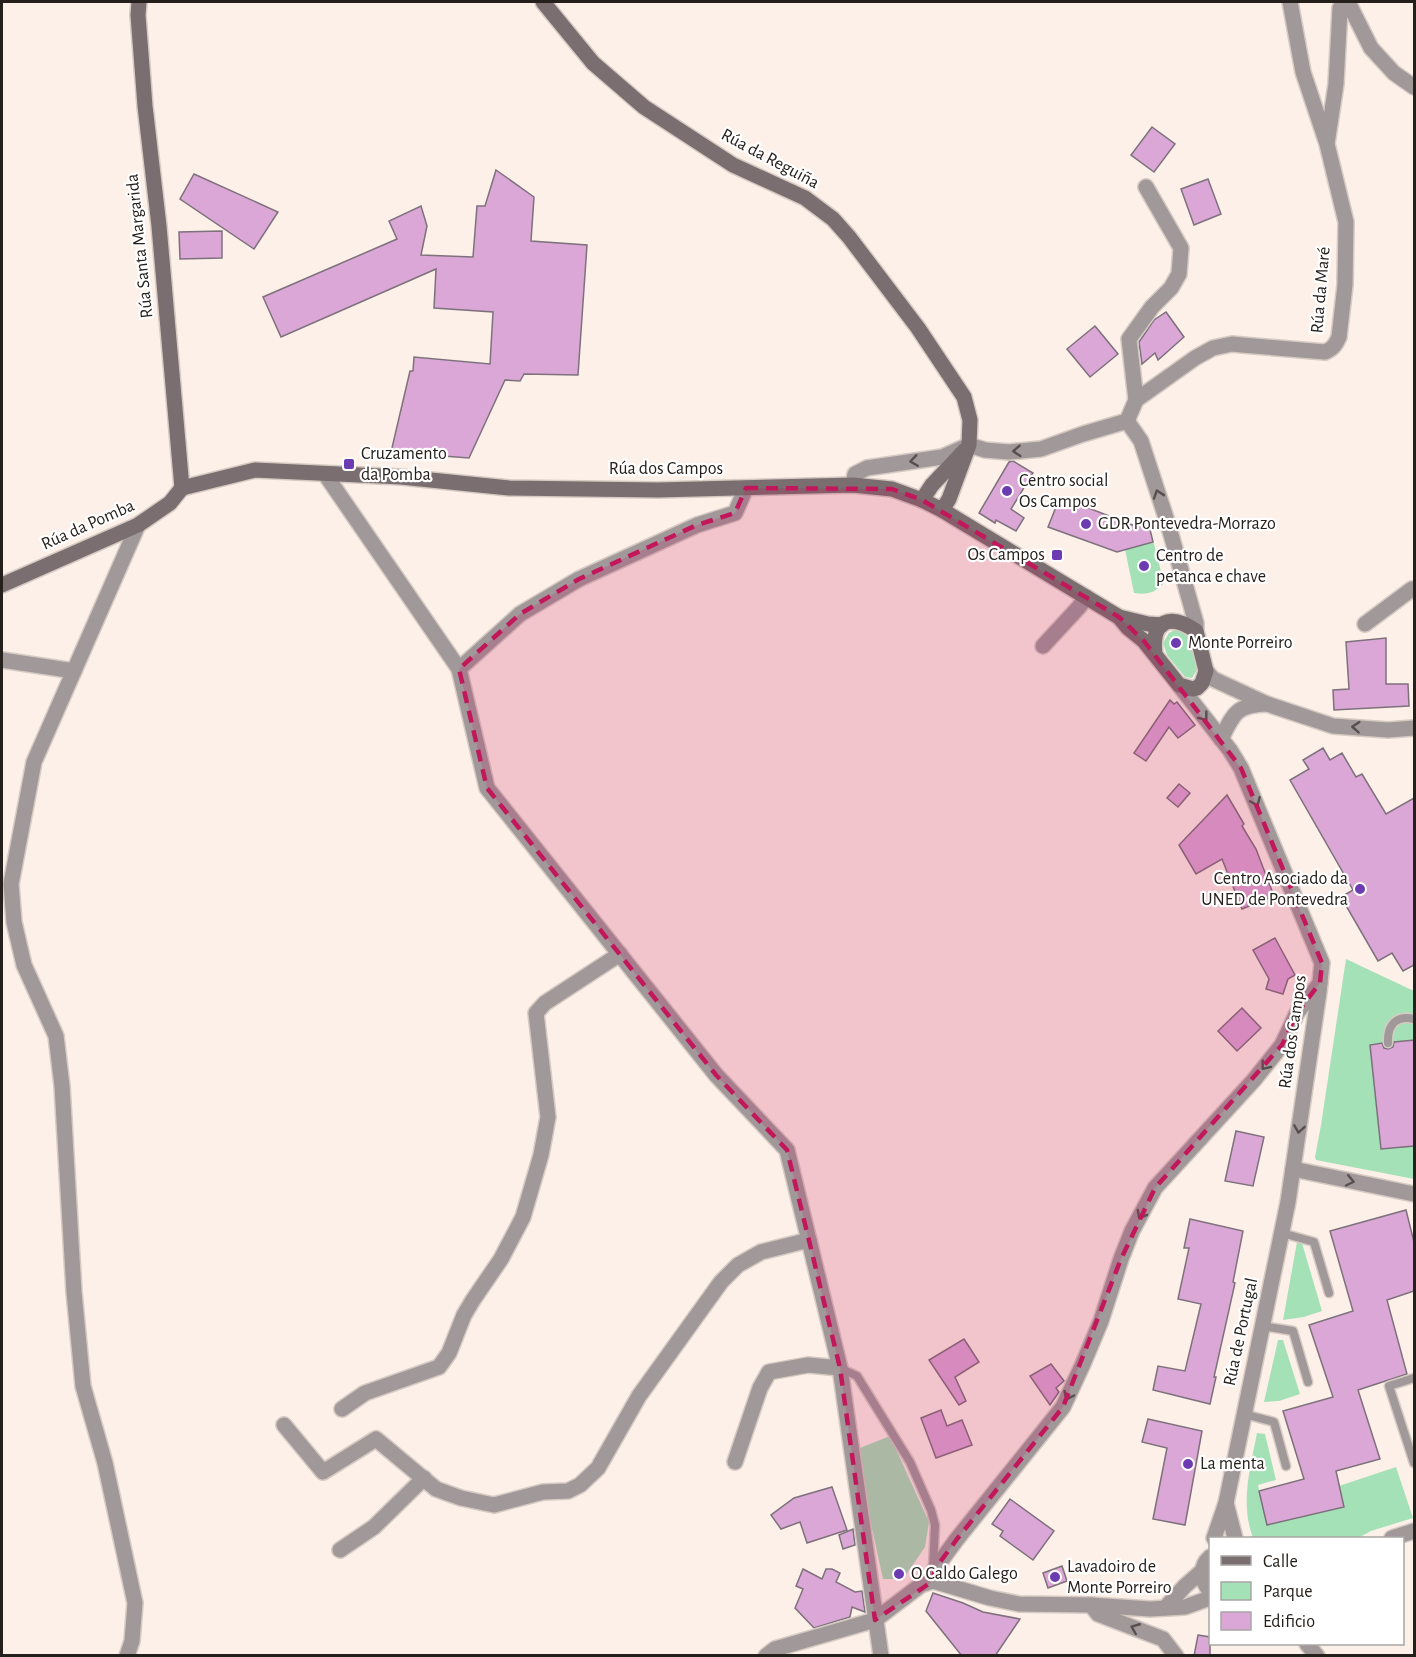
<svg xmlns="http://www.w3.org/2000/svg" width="1416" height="1657" font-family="'Alegreya Sans',sans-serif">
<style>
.green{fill:#a5e1b7}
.building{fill:#dba7d6;stroke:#7d717c;stroke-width:1.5}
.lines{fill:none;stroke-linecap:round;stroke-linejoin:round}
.lane-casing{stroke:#d6cbc3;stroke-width:11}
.street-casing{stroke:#d6cbc3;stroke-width:18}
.secondary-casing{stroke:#d6cbc3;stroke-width:18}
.lane{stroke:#a1989a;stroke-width:8}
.street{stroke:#a1989a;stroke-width:15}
.secondary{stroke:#7a6e70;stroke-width:15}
.oneway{stroke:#57504e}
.marked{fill:#c2185b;fill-opacity:0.2;stroke:#c2185b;stroke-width:4.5;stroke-dasharray:12 8;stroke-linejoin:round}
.poi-dot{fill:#6c3ab1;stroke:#fff;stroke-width:2}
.labels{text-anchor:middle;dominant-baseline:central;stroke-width:4.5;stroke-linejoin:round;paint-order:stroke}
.street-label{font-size:18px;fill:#26201c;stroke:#fff}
.poi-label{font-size:18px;fill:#26201c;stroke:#fff;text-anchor:start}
</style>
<rect width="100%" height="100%" fill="#fdf0e8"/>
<!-- green -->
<g class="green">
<path d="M1148 521 1164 583C1155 593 1147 595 1134 593L1121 530Z"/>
<path d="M1176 629 1187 635 1198 668 1192 678 1185 677 1167 655 1163 643 1169 633Z"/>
<path d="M1346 959 1414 991V1179L1316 1160 1315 1157 1321 1125Z"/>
<path d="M1297 1242 1302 1243 1322 1311 1304 1317 1283 1320Z"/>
<path d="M1278 1340H1283L1300 1394 1279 1401 1264 1402Z"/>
<path d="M1257 1433 1265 1434 1276 1480 1258 1485 1267 1525 1344 1507 1339 1486 1396 1467 1413 1518 1371 1531 1358 1538H1253C1240 1503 1250 1469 1257 1433Z"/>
<path d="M890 1436 929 1522 925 1547 903 1579H883L855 1450Z"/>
</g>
<!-- building -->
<g class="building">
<path d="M1152 127 1175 144 1154 172 1131 155Z"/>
<path d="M496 170 534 197 531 241 587 245 578 375 524 374 520 381 505 380 469 458 391 452 410 371H413L414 357 490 364 493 312 434 308 436 269 281 337 263 297 397 239 389 221 421 206 427 226 421 255 473 257 477 206H485Z"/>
<path d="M194 174 278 212 254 249 180 199Z"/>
<path d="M1208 179 1221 214 1194 225 1181 189Z"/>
<path d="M222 231V258L180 259 179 232Z"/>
<path d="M1166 312 1184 337 1158 360 1155 353 1142 364 1139 342 1154 320Z"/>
<path d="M1095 326 1118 354 1090 377 1067 349Z"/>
<path d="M1013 461 1033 473 1011 509 1024 518 1016 531 996 520 995 523 979 513 1009 462Z"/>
<path d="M1060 497 1135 526 1148 521 1153 542 1117 552 1048 527Z"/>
<path d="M1386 638V684H1408L1409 706 1334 710 1333 690 1349 689 1346 642Z"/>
<path d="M1170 700 1174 704 1177 702 1195 725 1178 738 1169 727 1146 761 1134 753Z"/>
<path d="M1323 748 1330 760 1342 753 1356 777 1362 774 1386 814 1414 798V965L1403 971 1392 953 1378 961 1341 897 1353 890 1290 780 1309 769 1303 760Z"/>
<path d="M1179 784 1190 793 1178 807 1167 798Z"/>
<path d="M1227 795 1244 824 1242 826 1256 849 1274 896 1242 909 1222 859 1196 874 1179 845Z"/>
<path d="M1275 938 1295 975 1288 979 1283 994 1266 989 1269 979 1253 950Z"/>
<path d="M1242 1008 1261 1028 1237 1051 1218 1031Z"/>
<path d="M1414 1040V1146L1381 1149 1370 1045 1382 1043 1384 1048 1388 1049 1393 1047 1394 1042Z"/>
<path d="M1236 1131 1264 1137 1253 1186 1225 1181Z"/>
<path d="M1406 1210 1414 1242V1291L1387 1300 1407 1374 1358 1390 1380 1459 1336 1471 1344 1507 1267 1525 1259 1491 1304 1479 1283 1411 1333 1397 1309 1325 1353 1311 1330 1231Z"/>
<path d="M1190 1219 1243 1231 1233 1282 1235 1283 1214 1377H1216L1210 1404 1153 1390 1158 1366 1185 1371 1196 1325 1201 1304 1178 1299 1189 1248H1184Z"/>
<path d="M964 1339 979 1362 955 1377 966 1401 959 1405 929 1360Z"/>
<path d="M1051 1364 1064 1381 1056 1388 1059 1392 1050 1405 1030 1376Z"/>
<path d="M941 1410 947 1426 962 1420 972 1445 936 1458 921 1418Z"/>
<path d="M1148 1419 1202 1431 1185 1525 1153 1519 1167 1448 1142 1442Z"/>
<path d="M832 1487 847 1530 807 1543 800 1522 781 1529 771 1515 794 1498Z"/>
<path d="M1010 1499 1054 1531 1033 1560 1000 1536 1003 1531 992 1524Z"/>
<path d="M853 1529 855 1545 843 1549 839 1535Z"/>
<path d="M1062 1566 1067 1581 1048 1588 1043 1573Z"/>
<path d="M803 1569 822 1579 826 1569H832L840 1573 836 1582 855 1592 862 1591 865 1612 852 1607 850 1617 814 1628 795 1608 803 1589 796 1586Z"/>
<path d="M933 1593 963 1603 983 1612 1020 1619 995 1656H962L926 1611Z"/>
<path d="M1198 1635 1210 1637V1656H1194Z"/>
</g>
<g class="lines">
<defs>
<g id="lane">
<path d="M1388 1043C1387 1025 1396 1015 1414 1019"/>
<path d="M1282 1233 1314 1242 1329 1293"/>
<path d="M1262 1326 1293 1331 1308 1382"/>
<path d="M840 1368 857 1376 910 1462 931 1510 935 1525 933 1568"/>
<path d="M1414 1378 1389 1386 1414 1463"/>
<path d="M1244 1414 1274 1422 1286 1466"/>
</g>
<g id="street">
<path d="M1290 2 1303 72 1326 141"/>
<path d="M1348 2 1371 48 1394 73 1414 87"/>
<path d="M1136 400 1129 339 1152 307 1171 288 1179 274 1181 248 1146 187"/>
<path d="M1127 421 1136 400 1195 358 1213 348 1232 344 1242 345 1325 352C1333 349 1336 344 1339 337L1345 285 1346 222 1327 144 1336 84 1340 8 1345 2"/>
<path d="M325 474 459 669 487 788 716 1075 787 1150 840 1368 881 1656"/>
<path d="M853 485 855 474 867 468 942 457 969 445 985 450 1009 452 1041 449 1083 434 1127 421 1141 441 1168 524 1196 623V631"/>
<path d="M1365 624 1412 589H1414"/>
<path d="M1043 646 1079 607 1086 597"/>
<path d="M2 660 74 671"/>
<path d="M459 669 520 614 579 579 697 525 735 513 746 488"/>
<path d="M1206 671 1213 679 1267 704 1333 726 1388 730 1414 728"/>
<path d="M1179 685 1230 750 1241 768 1322 963 1319 992 1288 1202 1226 1503 1214 1538"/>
<path d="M1221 739C1234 713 1236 705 1267 704"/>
<path d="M1293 1169 1414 1194"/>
<path d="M342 1409 365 1393 439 1367 449 1353 464 1315 473 1300 501 1259 523 1217 541 1155 548 1117 536 1013 545 1003 620 954"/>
<path d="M284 1425 323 1472 376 1439 436 1489 461 1498 494 1505 543 1492 568 1491 580 1485 598 1468 639 1396 721 1282 738 1265 761 1252 809 1240"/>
<path d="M735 1462 760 1388 769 1372 808 1365 840 1368"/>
<path d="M1226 1503 1235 1538"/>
<path d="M1392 1538 1414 1531"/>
<path d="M340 1550 374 1527 424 1478"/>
<path d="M1210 1557C1199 1567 1201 1581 1210 1591"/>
<path d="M933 1581 935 1569 957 1539 1063 1407 1083 1364 1101 1321 1121 1259 1132 1231 1155 1188 1254 1080 1282 1045 1297 1013 1320 983"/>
<path d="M1091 1605 1098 1614 1163 1639 1176 1656"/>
<path d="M1165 1608 1185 1586 1202 1571"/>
<path d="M1307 1644 1317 1656"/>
<path d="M127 1656 132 1641 135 1603 105 1463 83 1386 74 1292 62 1086 56 1036 24 965 14 922 11 884 34 762 138 525"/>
<path d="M766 1656 775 1649 875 1620 921 1585 933 1581 990 1598 1019 1604 1091 1605 1150 1609 1185 1607 1210 1598"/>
</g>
<g id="secondary">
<path d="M139 2 138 15 145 106 159 226 182 488"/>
<path d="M543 2 593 63 644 107 733 165 805 198 833 219 849 237 918 328 964 397 970 420 969 445 949 499 942 510"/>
<path d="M182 488 255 470 401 477 509 488 658 490 853 485 892 489 922 500 942 510 1119 617 1148 624 1162 625"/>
<path d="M922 500 932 485 965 450"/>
<path d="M2 585 138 525 170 503 182 488"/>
<path d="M1119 617 1128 628 1144 641 1179 685 1193 689 1197 688 1202 683 1206 671 1196 631C1170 613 1151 620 1155 654"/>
</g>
</defs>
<!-- lane casing -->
<use href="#lane" class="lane-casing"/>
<!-- street casing -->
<use href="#street" class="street-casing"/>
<!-- secondary casing -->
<use href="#secondary" class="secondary-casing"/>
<!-- lane -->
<use href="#lane" class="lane"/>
<!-- street -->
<use href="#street" class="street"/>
<!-- secondary -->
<use href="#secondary" class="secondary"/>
</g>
<!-- one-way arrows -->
<defs><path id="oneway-chevron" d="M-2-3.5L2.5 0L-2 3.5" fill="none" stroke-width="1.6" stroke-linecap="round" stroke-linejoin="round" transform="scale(1.5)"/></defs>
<g class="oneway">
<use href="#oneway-chevron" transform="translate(1017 451) rotate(176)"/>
<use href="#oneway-chevron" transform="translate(914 461) rotate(172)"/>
<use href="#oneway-chevron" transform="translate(1158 494) rotate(-109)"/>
<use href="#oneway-chevron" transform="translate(1204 717) rotate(52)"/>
<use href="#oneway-chevron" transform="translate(1356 727) rotate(-176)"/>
<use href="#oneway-chevron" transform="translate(1256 802) rotate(67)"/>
<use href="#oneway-chevron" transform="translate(1265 1066) rotate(128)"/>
<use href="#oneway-chevron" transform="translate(1299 1129) rotate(99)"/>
<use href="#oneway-chevron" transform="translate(1350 1181) rotate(12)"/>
<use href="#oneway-chevron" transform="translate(1141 1215) rotate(118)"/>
<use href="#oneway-chevron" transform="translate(1068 1396) rotate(115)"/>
<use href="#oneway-chevron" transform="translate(1135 1628) rotate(-158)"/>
</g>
<!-- marked area -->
<path class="marked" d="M746 488 892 489 922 500 1119 617 1144 641 1241 768 1322 963 1320 983 1297 1013 1282 1045 1155 1188 1121 1259 1063 1407 957 1539 935 1569 933 1581 875 1620 840 1368 787 1150 716 1075 487 788 459 669 520 614 579 579 697 525 735 513Z"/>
<!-- markers -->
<g class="poi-dot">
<rect x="343" y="458" width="12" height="12" rx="3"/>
<circle cx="1007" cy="491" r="6"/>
<circle cx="1086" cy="524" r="6"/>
<rect x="1051" y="549" width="12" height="12" rx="3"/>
<circle cx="1144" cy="566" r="6"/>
<circle cx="1176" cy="643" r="6"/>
<circle cx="1360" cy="889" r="6"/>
<circle cx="1188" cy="1464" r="6"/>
<circle cx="899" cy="1574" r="6"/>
<circle cx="1055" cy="1577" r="6"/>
</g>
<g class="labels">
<!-- street labels -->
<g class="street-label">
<text transform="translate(770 159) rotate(28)">Rúa da Reguiña</text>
<text transform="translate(140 246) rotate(-96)">Rúa Santa Margarida</text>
<text transform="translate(1321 290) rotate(-85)">Rúa da Maré</text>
<text x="666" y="469">Rúa dos Campos</text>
<text transform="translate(88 525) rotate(-24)">Rúa da Pomba</text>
<text transform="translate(1293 1032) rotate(-82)">Rúa dos Campos</text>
<text transform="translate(1241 1332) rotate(-78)">Rúa de Portugal</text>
</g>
<!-- poi labels -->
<g class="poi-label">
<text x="361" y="454">Cruzamento<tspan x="361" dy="21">da Pomba</tspan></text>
<text x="1019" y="481">Centro social<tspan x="1019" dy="21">Os Campos</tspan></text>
<text x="1098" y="524">GDR Pontevedra-Morrazo</text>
<text x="1045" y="555" text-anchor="end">Os Campos</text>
<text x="1156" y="556">Centro de<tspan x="1156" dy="21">petanca e chave</tspan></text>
<text x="1188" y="643">Monte Porreiro</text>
<text x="1348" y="879" text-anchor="end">Centro Asociado da<tspan x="1348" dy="21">UNED de Pontevedra</tspan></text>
<text x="1200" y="1464">La menta</text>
<text x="1067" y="1567">Lavadoiro de<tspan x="1067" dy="21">Monte Porreiro</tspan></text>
<text x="911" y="1574">O Caldo Galego</text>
</g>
</g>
<!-- border -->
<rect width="1416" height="1657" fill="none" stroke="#26201c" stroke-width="6"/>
<!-- legend -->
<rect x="1209" y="1537" width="195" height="108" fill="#ffffff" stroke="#a8a6a4" stroke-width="1.5"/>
<rect x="1221" y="1556" width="30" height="9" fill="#7a6e70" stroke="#a8a6a4" stroke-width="1.5"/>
<text x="1263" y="1567" font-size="18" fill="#26201c">Calle</text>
<rect x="1221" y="1582" width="30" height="18" fill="#a5e1b7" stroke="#a8a6a4" stroke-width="1.5"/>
<text x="1263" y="1597" font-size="18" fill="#26201c">Parque</text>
<rect x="1221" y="1612" width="30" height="18" fill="#dba7d6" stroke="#a8a6a4" stroke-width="1.5"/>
<text x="1263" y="1627" font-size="18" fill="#26201c">Edificio</text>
</svg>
